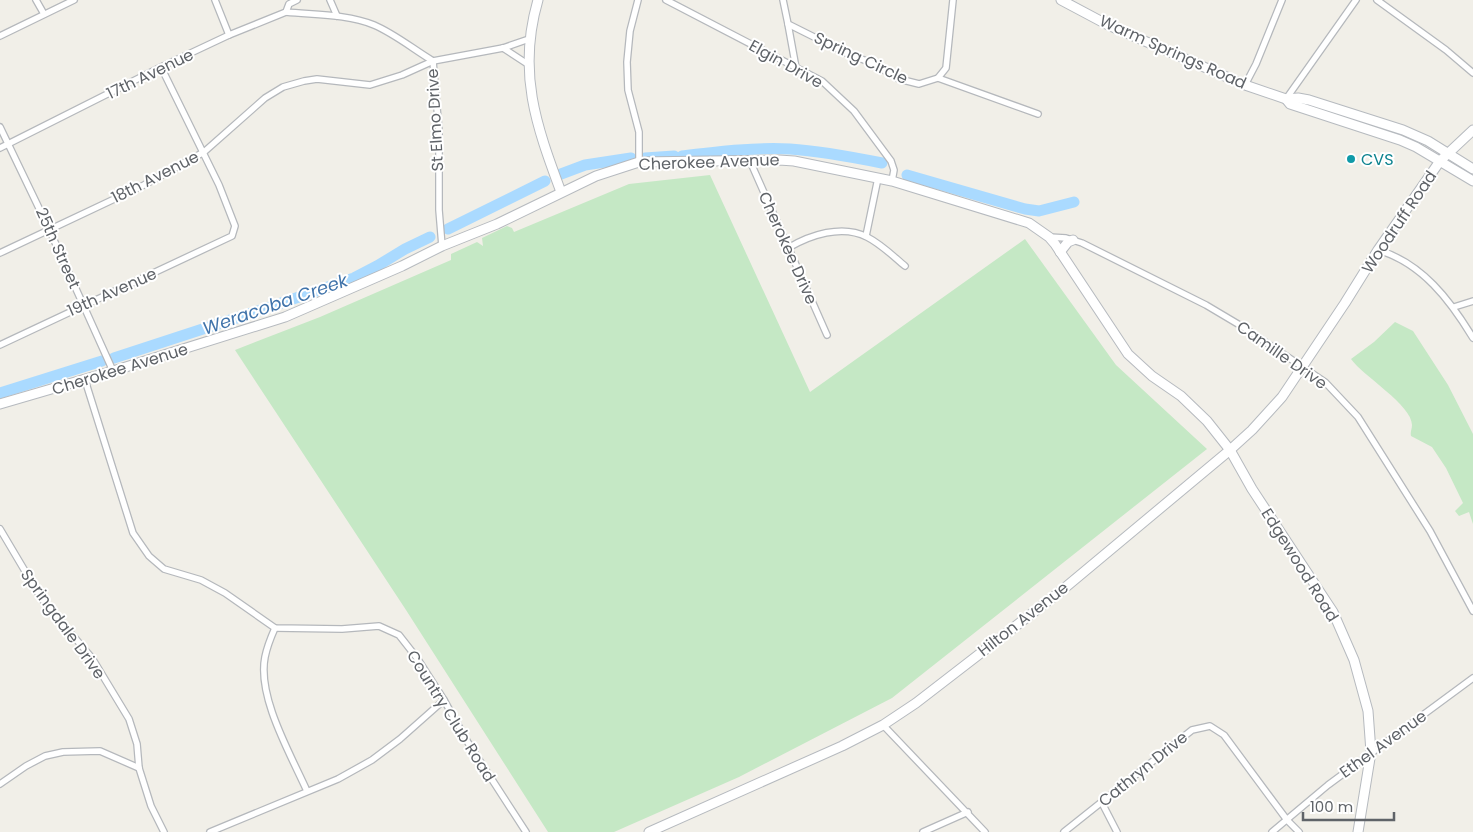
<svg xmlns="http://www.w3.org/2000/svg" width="1473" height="832" font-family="Poppins,sans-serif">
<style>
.green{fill:#c5e8c5}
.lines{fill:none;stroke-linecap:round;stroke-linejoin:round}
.river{stroke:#aadaff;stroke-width:11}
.street-casing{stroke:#b5b8bc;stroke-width:8}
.secondary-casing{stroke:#b6babf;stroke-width:11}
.street{stroke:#fff;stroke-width:5.5}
.secondary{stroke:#fff;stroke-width:9}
.culture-dot{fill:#0f9aa8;stroke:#fff;stroke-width:2}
.labels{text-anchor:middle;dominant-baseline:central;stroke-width:4;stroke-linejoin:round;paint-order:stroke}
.street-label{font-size:16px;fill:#5f6368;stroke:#fff}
.culture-label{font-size:16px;fill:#0d838f;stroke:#fff;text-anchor:start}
.water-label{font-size:18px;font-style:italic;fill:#4174aa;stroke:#fff}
</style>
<rect width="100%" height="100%" fill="#f1efe8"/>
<!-- green -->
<g class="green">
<path d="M710 175 810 392 1025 239 1116 365 1207 449 892 698 739 777 614 832H548L406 610 235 350 320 317 451 260V254L477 242 483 246 482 238 507 226 512 228 514 232 629 184Z"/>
<path d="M1395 322 1413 331 1448 385 1473 434V524L1469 512 1459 516 1455 511 1463 503 1446 468 1432 447 1411 436C1410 432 1412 429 1412 425 1412 405 1363 376 1351 359L1374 342Z"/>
</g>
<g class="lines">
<!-- river -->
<g class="river">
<path d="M682 156C716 152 755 147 790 149 821 151 852 157 882 163"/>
<path d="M645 158 674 156"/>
<path d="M561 174 585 165 631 158"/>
<path d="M907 175 1025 209 1039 211 1074 202"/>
<path d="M448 229 545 181"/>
<path d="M114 358 264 309 354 278 377 266 405 249 430 237"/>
<path d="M0 393 102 361"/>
</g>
<defs>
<g id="street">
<path d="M36 0 44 14"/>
<path d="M215 0 229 35"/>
<path d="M330 0 337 16"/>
<path d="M638 0 630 31 627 62 628 90 639 132V162"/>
<path d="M666 0 822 81 854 111 891 161 894 170 892 181"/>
<path d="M783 0 788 24 848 54 872 63 899 79 919 84 938 78 946 68 953 0"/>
<path d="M1377 0 1446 50 1473 73"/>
<path d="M286 12C314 15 347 14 374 25 395 34 413 49 433 61L439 131V210L442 246"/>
<path d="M788 24 796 68"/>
<path d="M0 36 74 0"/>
<path d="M503 48 529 65"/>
<path d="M938 78 1038 114"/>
<path d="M1245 85 1256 64 1282 0"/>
<path d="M1286 99 1356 0"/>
<path d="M0 127 49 229 113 371"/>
<path d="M0 148 161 67 229 35 286 12 289 4 297 0"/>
<path d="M750 161 827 335"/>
<path d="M866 236 878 178"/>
<path d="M1049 237 1066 238 1082 243 1206 305 1243 327 1325 382 1358 417 1430 531 1473 611"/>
<path d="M788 248C810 235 842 224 867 237 881 244 893 256 905 266"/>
<path d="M1378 250C1422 263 1450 300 1473 338"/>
<path d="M0 253 144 185 204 152 265 98 283 87 304 81 317 79 370 85 402 75 433 61 503 48 529 39"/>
<path d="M1454 307 1473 301"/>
<path d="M0 345 232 236 235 226 219 185 161 67"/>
<path d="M85 380 133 533 149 556 164 569 201 580 225 593 275 628 342 629 379 626 399 635 417 658 444 700 467 741 526 832"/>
<path d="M0 529 41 598 92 658 129 719 137 744 139 768 151 806 164 832"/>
<path d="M275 628C271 637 267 647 265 657 257 697 291 755 307 791"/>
<path d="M883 725 985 832"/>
<path d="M0 784 26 766 45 756 63 752 100 751 139 768"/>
<path d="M1102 803 1117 832"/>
<path d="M210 832 338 779 372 760 400 739 444 700"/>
<path d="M923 832 968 812"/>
<path d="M1064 832 1192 730 1210 726 1224 735 1287 820 1299 832"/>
<path d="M1272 832 1328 785 1473 678"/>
</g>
<g id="secondary">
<path d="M538 0C517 72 536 125 561 192"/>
<path d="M1061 0 1108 25 1245 85 1286 99 1298 98 1309 100 1403 130 1428 141 1473 169"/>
<path d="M1286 99 1290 104 1400 140 1416 147 1473 181"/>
<path d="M1060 252 1068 242 1073 240"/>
<path d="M0 404 113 371 285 317 402 266 442 246 497 224 596 176 639 162 779 160 794 161 892 181 1029 223 1049 237 1055 244 1128 354 1152 376 1181 396 1207 421 1230 450 1252 489 1333 612 1354 660 1368 711 1371 752 1358 832"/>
<path d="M649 832 842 746 883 725 916 703 1061 591 1230 450 1252 430 1282 397 1345 303 1378 250 1440 161 1473 130"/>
</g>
</defs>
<!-- street casing -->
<use href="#street" class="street-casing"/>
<!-- secondary casing -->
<use href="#secondary" class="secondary-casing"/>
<!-- street -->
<use href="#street" class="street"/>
<!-- secondary -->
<use href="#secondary" class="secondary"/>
</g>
<!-- markers -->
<circle class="culture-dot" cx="1351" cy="159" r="5"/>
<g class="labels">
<!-- street labels -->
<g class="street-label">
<text transform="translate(1173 52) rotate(24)">Warm Springs Road</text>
<text transform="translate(861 58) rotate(25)">Spring Circle</text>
<text transform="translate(786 64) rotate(29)">Elgin Drive</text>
<text transform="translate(150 74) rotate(-26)">17th Avenue</text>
<text transform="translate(435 120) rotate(-93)">St Elmo Drive</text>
<text transform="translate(709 162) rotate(-2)">Cherokee Avenue</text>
<text transform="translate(155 177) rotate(-27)">18th Avenue</text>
<text transform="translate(1399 222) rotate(-56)">Woodruff Road</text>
<text transform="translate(58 248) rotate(66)">25th Street</text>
<text transform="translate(788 248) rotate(66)">Cherokee Drive</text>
<text transform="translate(112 292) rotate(-24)">19th Avenue</text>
<text transform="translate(1282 355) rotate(35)">Camille Drive</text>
<text transform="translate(120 369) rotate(-17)">Cherokee Avenue</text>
<text transform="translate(1300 565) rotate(58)">Edgewood Road</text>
<text transform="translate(1023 619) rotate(-38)">Hilton Avenue</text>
<text transform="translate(63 624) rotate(54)">Springdale Drive</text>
<text transform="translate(451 716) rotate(58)">Country Club Road</text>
<text transform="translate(1383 744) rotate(-36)">Ethel Avenue</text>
<text transform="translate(1143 769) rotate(-39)">Cathryn Drive</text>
</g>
<!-- culture labels -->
<g class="culture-label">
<text x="1361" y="159">CVS</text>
</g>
<!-- water labels -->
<g class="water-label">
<text transform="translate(275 304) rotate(-19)">Weracoba Creek</text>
</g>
</g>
<!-- scale -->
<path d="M1303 812v8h91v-8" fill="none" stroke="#5f6368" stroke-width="2.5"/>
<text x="1310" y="812" font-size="15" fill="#5f6368" stroke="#ffffff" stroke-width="4" paint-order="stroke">100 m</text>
</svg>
